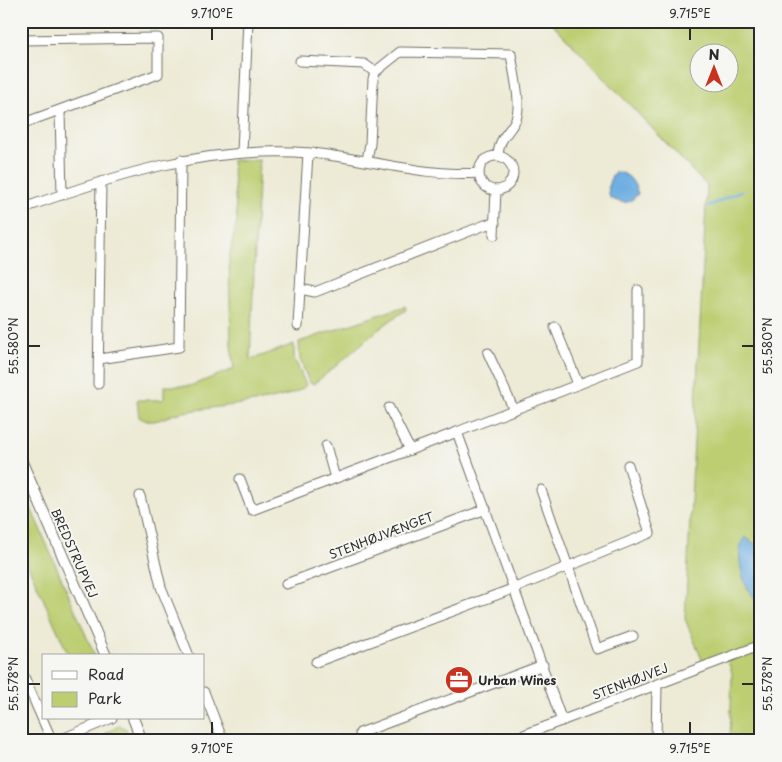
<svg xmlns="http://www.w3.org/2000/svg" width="782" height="762" font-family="'Playpen Sans',sans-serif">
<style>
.green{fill:#bcce71;stroke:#747c4e;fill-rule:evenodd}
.water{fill:#6daee1;stroke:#4c6c86}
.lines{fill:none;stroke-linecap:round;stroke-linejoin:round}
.stream{stroke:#6daee1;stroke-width:3}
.minor-casing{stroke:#6f6e66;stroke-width:11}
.tertiary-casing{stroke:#6f6e66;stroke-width:12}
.minor{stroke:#fff;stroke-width:9}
.tertiary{stroke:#fff;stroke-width:10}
.ticks{fill:none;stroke:#2b2b2b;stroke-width:2}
.labels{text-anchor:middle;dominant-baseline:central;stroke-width:4;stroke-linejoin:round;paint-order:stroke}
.street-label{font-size:12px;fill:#2b2b2b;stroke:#f6f6f2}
.poi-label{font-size:12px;font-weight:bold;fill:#2b2b2b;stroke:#f6f6f2;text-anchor:start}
.neatline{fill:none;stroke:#2b2b2b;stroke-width:2}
.ticks-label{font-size:12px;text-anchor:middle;fill:#2b2b2b}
</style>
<rect width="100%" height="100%" fill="#f6f6f2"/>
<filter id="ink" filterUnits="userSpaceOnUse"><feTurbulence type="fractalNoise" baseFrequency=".02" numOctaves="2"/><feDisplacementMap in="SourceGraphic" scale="10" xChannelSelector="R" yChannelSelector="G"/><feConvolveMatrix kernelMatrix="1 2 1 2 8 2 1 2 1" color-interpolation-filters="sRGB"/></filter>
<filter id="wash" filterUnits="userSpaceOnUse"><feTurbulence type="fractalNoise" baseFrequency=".0096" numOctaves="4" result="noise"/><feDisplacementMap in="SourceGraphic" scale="20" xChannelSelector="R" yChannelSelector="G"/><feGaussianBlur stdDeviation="1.12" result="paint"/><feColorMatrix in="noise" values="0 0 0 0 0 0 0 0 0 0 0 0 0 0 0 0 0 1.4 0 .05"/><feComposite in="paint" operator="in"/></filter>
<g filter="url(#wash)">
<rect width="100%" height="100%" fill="#edead5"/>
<!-- green -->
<g class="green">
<path d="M550 21H761V741H730L732 673 726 655 703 662 685 619 707 186ZM700 52H730V82H700Z"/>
<path d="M232 160H259L250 360 294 344V358L306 385C295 402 202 407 179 413 164 416 153 427 139 417L137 400H162L164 398V386H190L234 369 231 345 229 257 237 220Z"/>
<path d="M405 306 406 310C372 331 345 361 313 384L309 382 300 359 299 342Z"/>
<path d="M21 485 95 656H69L26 561 21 562Z"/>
<path d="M120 725 126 729 131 741H108L105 734Z"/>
</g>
<!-- water -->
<g class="water">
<path d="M615 172C628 172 635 182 638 194 628 205 624 204 610 198 607 187 608 181 615 172Z"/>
<path d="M745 537 761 548 759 601C743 594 733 550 745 537Z"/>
</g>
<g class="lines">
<!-- stream -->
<path class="stream" d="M709 206 741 191"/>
</g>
</g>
<g filter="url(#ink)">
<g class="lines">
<defs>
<g id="minor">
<path d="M21 40 158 38V74L21 124"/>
<path d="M300 61 364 64 375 72"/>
<path d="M60 111 62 195"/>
<path d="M242 152 248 21"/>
<path d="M308 153 300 289 315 292 485 225 495 223"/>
<circle cx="496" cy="173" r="17"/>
<path d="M367 160 370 144 373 79 375 72 400 52 511 54C513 70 523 107 515 121 507 136 500 136 498 155"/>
<path d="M21 209C115 175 208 145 310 153 366 158 423 177 479 173"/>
<path d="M494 235 496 190"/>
<path d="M298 326 300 289"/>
<path d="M555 327 578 384"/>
<path d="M488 353 514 410"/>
<path d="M99 359 179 347 181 160"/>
<path d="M98 384 101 182"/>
<path d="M389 408 410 450"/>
<path d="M457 432 638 361V290"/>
<path d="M326 446 335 478"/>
<path d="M240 479 252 510 457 432 562 721"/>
<path d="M541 490 597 649 633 636"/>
<path d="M140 496 161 587 189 656"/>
<path d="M286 584 486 509"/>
<path d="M316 662 515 588 650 533 628 465"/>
<path d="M21 670 52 741"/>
<path d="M204 692 223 741"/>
<path d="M360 733 543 665"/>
<path d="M57 741 112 718"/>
<path d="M508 741 761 645"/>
<path d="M656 741 657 684"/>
</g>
<g id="tertiary">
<path d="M21 460 106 656"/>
<path d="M133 718 142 741"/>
</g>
</defs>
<!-- minor casing -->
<use href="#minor" class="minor-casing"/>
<!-- tertiary casing -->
<use href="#tertiary" class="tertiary-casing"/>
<!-- minor -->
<use href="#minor" class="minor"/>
<!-- tertiary -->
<use href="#tertiary" class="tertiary"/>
</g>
</g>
<!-- ticks -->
<path class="ticks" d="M212 28V40M690 28V40M28 346H40M742 346H754M28 684H40M742 684H754M212 722V734M690 722V734"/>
<!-- icons -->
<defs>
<symbol id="office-disc" viewBox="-11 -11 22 22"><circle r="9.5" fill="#c8321e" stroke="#f6f6f2"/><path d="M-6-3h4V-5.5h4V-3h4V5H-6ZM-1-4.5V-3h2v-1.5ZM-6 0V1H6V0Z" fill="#fff"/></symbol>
</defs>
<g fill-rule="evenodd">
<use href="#office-disc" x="443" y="664" width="32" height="32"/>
</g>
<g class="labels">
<!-- street labels -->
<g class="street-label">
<text transform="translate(381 535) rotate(-21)">STENHØJVÆNGET</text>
<text transform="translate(75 553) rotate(66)">BREDSTRUPVEJ</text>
<text transform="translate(630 681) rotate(-21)">STENHØJVEJ</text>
</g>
<!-- poi labels -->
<g class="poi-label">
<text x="478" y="680">Urban Wines</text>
</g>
</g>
<!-- margin -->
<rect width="782" height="762" fill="none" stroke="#f6f6f2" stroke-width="55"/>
<!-- legend -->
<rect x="42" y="654" width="162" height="65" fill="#f6f6f2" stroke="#a5a5a2"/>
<rect x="52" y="671" width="25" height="8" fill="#ffffff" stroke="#a5a5a2"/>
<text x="88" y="680" font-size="15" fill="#2b2b2b">Road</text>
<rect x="52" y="692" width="25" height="15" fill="#bcce71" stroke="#a5a5a2"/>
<text x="88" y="704" font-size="15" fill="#2b2b2b">Park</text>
<!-- north arrow -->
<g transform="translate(714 68)"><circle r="24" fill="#f6f6f2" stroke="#a5a5a2"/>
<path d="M0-4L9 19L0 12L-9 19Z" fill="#c8321e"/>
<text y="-8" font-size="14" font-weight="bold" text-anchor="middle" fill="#2b2b2b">N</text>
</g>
<rect x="28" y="28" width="726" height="706" class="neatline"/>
<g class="ticks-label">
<text x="212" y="18">9.710°E</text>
<text x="690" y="18">9.715°E</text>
<text transform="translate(14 346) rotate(-90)" y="4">55.580°N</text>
<text transform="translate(768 346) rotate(-90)" y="4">55.580°N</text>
<text transform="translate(14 684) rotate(-90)" y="4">55.578°N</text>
<text transform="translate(768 684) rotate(-90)" y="4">55.578°N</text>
<text x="212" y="753">9.710°E</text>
<text x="690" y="753">9.715°E</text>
</g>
</svg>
